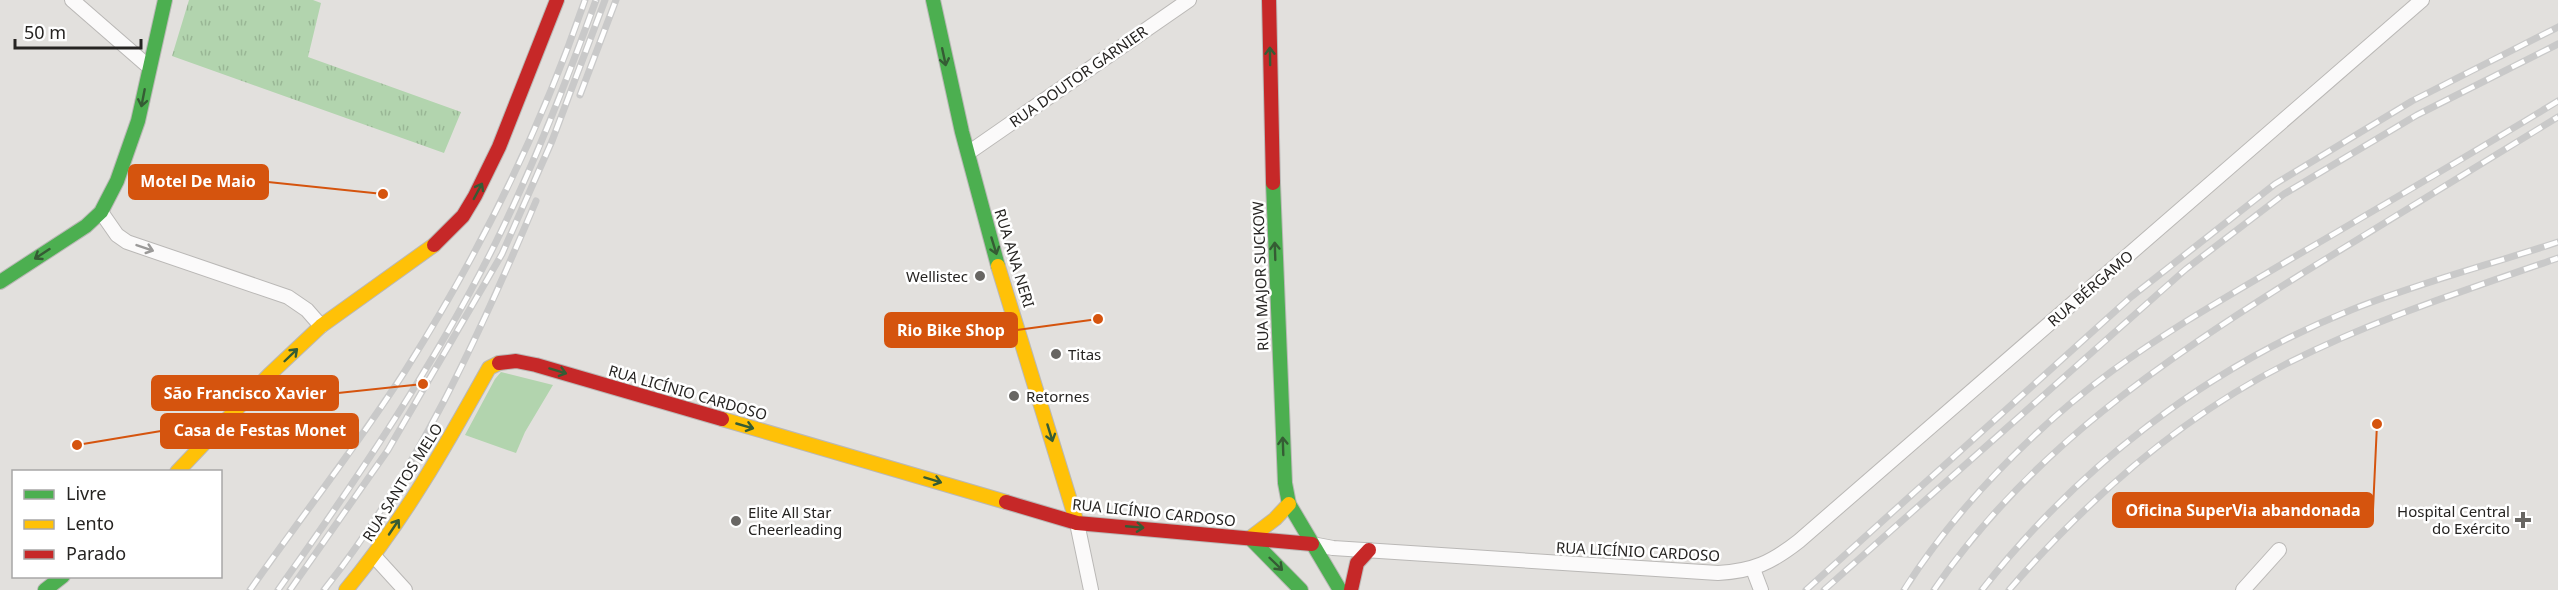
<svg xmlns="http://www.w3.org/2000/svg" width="2558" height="590" font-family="'Noto Sans',sans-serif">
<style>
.grass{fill:url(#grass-tufts)}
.park{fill:#b2d4ae}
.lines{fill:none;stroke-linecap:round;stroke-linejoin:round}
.street-casing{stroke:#bab8b6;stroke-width:16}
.fast-casing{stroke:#bab8b6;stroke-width:16}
.slow-casing{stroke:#bab8b6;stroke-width:16}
.jam-casing{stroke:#bab8b6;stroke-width:16}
.street{stroke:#fbfafa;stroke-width:14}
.fast{stroke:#4caf50;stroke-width:14}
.slow{stroke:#ffc107;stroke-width:14}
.jam{stroke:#c62828;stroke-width:14}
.rail-casing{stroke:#c9c9c9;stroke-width:7}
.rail{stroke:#fff;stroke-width:4.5;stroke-dasharray:14;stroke-linecap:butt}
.oneway{stroke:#355c34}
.oneway2{stroke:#9b9a99}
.poi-dot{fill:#686663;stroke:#fff;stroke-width:2}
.labels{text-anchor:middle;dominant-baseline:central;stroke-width:5;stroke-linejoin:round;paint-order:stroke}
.street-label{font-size:15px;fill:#262422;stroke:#fff}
.poi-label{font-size:15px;fill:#262422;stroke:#fff;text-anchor:start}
.leader{fill:none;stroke:#d5540e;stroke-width:2}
.callout-dot{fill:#d5540e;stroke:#fff;stroke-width:2}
.callout{fill:#d5540e;stroke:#d5540e;stroke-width:2}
.callout-label{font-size:16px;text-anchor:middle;font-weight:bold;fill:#fff}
</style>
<defs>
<pattern id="grass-tufts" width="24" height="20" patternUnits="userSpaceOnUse" patternTransform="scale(1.5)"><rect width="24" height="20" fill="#b2d4ae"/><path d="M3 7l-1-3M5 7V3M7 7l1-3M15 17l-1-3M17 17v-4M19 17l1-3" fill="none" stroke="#99b695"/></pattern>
</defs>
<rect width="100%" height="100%" fill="#e2e0dd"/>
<!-- grass -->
<path class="grass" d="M189 0H313L321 3 308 57 461 112 444 153 172 56Z"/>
<!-- park -->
<path class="park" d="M501 372 553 385 525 432 516 453 465 435 495 379Z"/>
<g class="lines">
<defs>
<g id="street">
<path d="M72 0 149 67"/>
<path d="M968 153 1189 0"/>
<path d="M101 212 117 235 127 242 288 297 307 310 321 326"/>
<path d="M1077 523 1091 590"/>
<path d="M1312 544 1333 548 1718 573C1753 571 1771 563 1799 541L2422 0"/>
<path d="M374 556 405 590"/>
<path d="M1753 569 1761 590"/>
<path d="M2243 590 2279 550"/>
</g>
<g id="fast">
<path d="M933 0 962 132 998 266"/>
<path d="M1273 183 1285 483 1289 504 1340 590"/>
<path d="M0 282 86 226 101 212 117 181 138 121 165 0"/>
<path d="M1250 538 1301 590"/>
<path d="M45 590 63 576"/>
</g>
<g id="slow">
<path d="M998 266 1077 523"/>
<path d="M722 419 1006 502"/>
<path d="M177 472 270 374 321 326 434 245"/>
<path d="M1250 538 1275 519 1289 504"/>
<path d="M346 590C404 520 445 447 489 368L499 363"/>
</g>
<g id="jam">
<path d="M1269 0 1273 183"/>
<path d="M434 245 463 216 475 196 499 147 557 0"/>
<path d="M499 363 516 361 536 365 722 419"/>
<path d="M1006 502 1077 523 1312 544"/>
<path d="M1351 590 1357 563 1369 550"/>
</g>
</defs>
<!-- street casing -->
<use href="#street" class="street-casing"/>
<!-- fast casing -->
<use href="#fast" class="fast-casing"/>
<!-- slow casing -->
<use href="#slow" class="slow-casing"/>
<!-- jam casing -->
<use href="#jam" class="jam-casing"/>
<!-- street -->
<use href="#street" class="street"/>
<!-- fast -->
<use href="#fast" class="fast"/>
<!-- slow -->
<use href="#slow" class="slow"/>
<!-- jam -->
<use href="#jam" class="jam"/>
<defs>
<g id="rail">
<path d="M580 95 616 0"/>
<path d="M250 590C301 517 357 446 405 371 479 254 540 131 585 0"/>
<path d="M278 590C357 479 434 366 495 244 534 165 566 83 596 0"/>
<path d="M290 590 388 450 502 254 552 141 605 0"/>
<path d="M324 590C416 474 479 336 536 201"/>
<path d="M1806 590 2131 297 2275 184 2412 101 2558 27"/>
<path d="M1824 590 2186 269 2284 194 2417 115 2558 44"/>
<path d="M1904 590C1956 508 2034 428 2112 371 2172 327 2237 291 2301 253 2387 203 2473 153 2558 101"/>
<path d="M1934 590C2030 450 2161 362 2303 273 2387 221 2473 169 2558 117"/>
<path d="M1982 590C2077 468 2206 368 2351 310 2418 283 2489 265 2558 242"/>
<path d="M2009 590C2087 500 2179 418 2286 364 2373 320 2466 290 2558 258"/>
</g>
</defs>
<!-- rail casing -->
<use href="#rail" class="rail-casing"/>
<!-- rail -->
<use href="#rail" class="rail"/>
</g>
<!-- one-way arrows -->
<defs><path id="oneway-shaft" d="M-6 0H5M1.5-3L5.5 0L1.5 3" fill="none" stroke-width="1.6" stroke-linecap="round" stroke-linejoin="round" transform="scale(1.5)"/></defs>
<g class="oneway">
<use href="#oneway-shaft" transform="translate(1270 56) rotate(-91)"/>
<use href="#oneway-shaft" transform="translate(944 57) rotate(78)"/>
<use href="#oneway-shaft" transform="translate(143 98) rotate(101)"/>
<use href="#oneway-shaft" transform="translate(478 191) rotate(-62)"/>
<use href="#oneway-shaft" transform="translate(994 246) rotate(73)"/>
<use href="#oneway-shaft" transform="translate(1275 251) rotate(-92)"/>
<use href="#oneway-shaft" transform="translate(42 254) rotate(147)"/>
<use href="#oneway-shaft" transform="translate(291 355) rotate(-44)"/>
<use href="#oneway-shaft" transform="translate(558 371) rotate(17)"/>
<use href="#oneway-shaft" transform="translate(745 426) rotate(16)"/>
<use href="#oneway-shaft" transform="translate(1050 433) rotate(73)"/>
<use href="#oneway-shaft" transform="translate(1283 446) rotate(-92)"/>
<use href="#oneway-shaft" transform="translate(933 480) rotate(17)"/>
<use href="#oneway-shaft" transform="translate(394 527) rotate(-56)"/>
<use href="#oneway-shaft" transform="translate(1135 527) rotate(5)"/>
<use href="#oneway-shaft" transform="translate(1276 564) rotate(44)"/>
</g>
<use class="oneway2" href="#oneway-shaft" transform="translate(145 248) rotate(19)"/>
<!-- markers -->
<g class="poi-dot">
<circle cx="980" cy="276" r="6"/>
<circle cx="1056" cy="354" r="6"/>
<circle cx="1014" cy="396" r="6"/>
<path d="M2520 511h6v6h6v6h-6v6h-6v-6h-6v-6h6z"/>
<circle cx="736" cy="521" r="6"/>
</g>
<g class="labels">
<!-- street labels -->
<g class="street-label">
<text transform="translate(1078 76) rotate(-35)">RUA DOUTOR GARNIER</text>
<text transform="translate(1015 258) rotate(73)">RUA ANA NERI</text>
<text transform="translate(1260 276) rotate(-92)">RUA MAJOR SUCKOW</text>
<text transform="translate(2090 288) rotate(-41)">RUA BÉRGAMO</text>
<text transform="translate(688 392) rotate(16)">RUA LICÍNIO CARDOSO</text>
<text transform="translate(402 482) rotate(-58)">RUA SANTOS MELO</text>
<text transform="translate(1154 512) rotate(6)">RUA LICÍNIO CARDOSO</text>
<text transform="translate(1638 551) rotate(3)">RUA LICÍNIO CARDOSO</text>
</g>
<!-- poi labels -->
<g class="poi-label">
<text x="968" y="276" text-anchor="end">Wellistec</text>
<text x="1068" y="354">Titas</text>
<text x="1026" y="396">Retornes</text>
<text x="2510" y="511" text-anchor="end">Hospital Central<tspan x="2510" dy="17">do Exército</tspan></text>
<text x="748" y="512">Elite All Star<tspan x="748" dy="17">Cheerleading</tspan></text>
</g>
</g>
<!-- callouts -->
<path class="leader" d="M383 194L268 182M1098 319L1017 330M423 384L338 393M77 445L161 431M2377 424L2373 510"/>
<g class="callout-dot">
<circle cx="383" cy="194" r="6"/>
<circle cx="1098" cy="319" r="6"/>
<circle cx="423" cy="384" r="6"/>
<circle cx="77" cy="445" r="6"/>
<circle cx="2377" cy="424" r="6"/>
</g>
<g class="callout">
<rect x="129" y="165" width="139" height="34" rx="6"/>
<rect x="885" y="313" width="132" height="34" rx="6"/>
<rect x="152" y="376" width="186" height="34" rx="6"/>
<rect x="161" y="414" width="197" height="34" rx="6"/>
<rect x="2113" y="493" width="260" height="34" rx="6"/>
</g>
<g class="callout-label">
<text x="198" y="187">Motel De Maio</text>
<text x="951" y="336">Rio Bike Shop</text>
<text x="245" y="399">São Francisco Xavier</text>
<text x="260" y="436">Casa de Festas Monet</text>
<text x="2243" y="516">Oficina SuperVia abandonada</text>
</g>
<!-- legend -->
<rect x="12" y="470" width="210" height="108" fill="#ffffff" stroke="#a8a7a7" stroke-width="1.5"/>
<rect x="24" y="490" width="30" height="9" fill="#4caf50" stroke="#a8a7a7" stroke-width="1.5"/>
<text x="66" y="500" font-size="18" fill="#262422">Livre</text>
<rect x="24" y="520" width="30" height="9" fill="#ffc107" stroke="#a8a7a7" stroke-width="1.5"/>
<text x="66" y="530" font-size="18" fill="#262422">Lento</text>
<rect x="24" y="550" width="30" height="9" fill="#c62828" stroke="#a8a7a7" stroke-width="1.5"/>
<text x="66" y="560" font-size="18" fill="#262422">Parado</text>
<!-- scale -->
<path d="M15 39v9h126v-9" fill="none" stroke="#262422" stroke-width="3"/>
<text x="24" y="39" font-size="18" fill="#262422" stroke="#ffffff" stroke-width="4.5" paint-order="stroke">50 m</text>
</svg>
